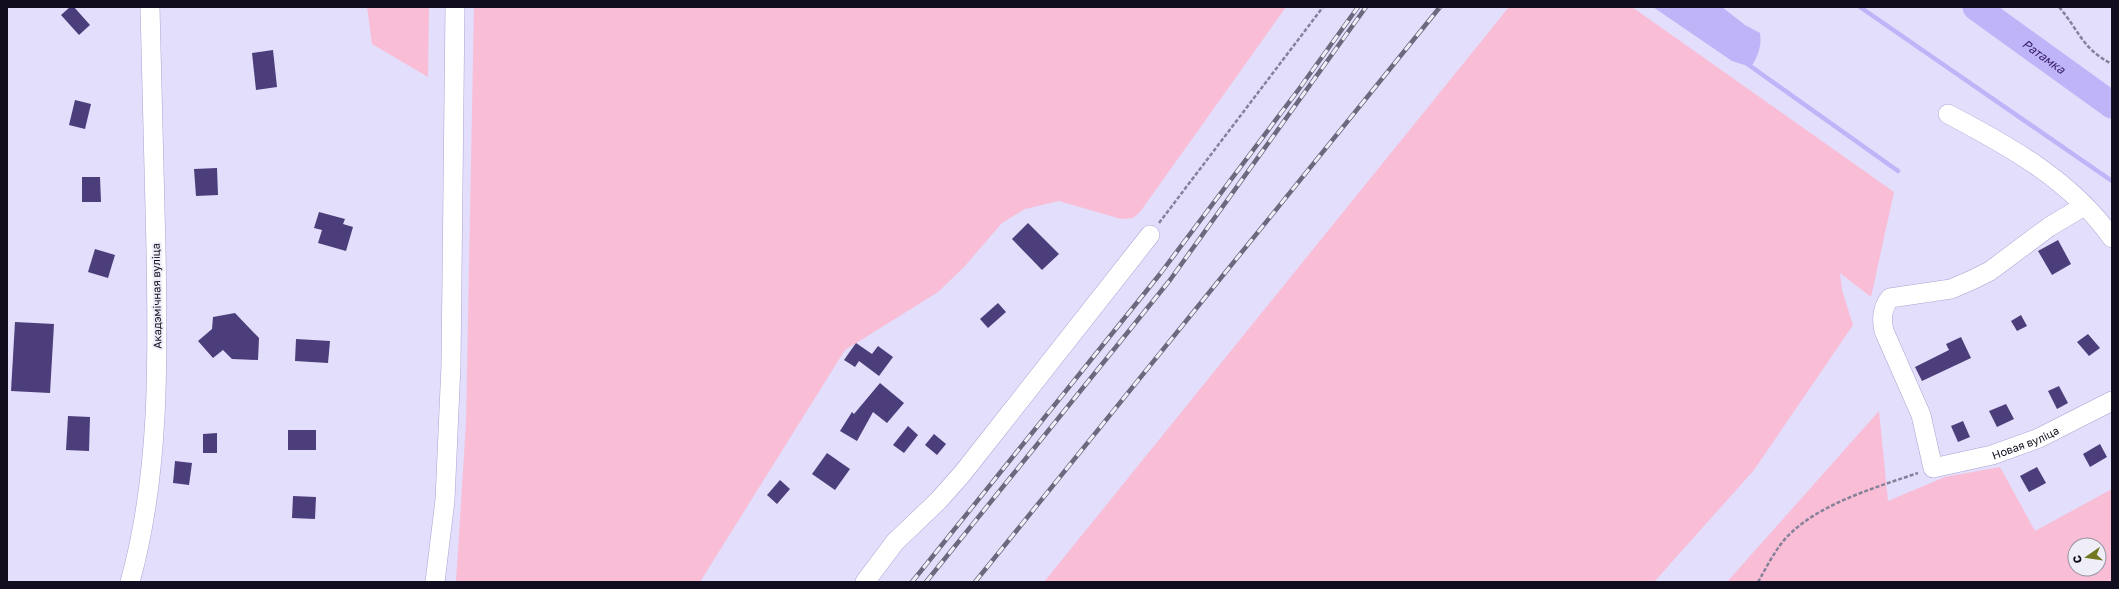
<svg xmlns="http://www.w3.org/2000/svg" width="2119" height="589" font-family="'Golos Text',sans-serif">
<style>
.green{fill:#f9bdd6;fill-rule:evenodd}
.water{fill:#c0b4f9}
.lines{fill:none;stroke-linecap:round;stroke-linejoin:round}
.stream{stroke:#c0b4f9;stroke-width:4.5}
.river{stroke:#c0b4f9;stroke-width:27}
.building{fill:#4c3e7a}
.minor-casing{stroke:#aba4d2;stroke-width:20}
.path{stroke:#858199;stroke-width:2.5;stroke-dasharray:4 2;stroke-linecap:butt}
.minor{stroke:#fff;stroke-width:19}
.rail-casing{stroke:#6c687e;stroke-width:4.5}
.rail{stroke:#efeef8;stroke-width:3;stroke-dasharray:9;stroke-linecap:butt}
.labels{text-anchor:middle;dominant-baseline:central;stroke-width:4;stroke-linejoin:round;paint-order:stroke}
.street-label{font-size:11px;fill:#110d1e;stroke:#efeef8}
.water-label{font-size:12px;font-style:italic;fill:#38206d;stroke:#efeef8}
</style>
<rect width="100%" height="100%" fill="#e2defb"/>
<!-- green -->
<g class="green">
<path d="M367 7H429L428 77 372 44Z"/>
<path d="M474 7H1286L1140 212 1133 218 1121 219 1059 201 1025 209 1002 223 964 267 938 292 845 350 700 582H456L466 423Z"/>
<path d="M1509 7H1632L1894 192 1871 297 1840 273 1842 290 1853 325 1754 470 1654 582H1044Z"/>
<path d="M1879 411 1888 501 1945 477 2000 467 2035 531 2112 489V582H1727ZM2075 545H2099V569H2075Z"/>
</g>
<!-- water -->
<path class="water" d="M1653 7H1722L1745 25 1760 33C1762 46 1758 56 1751 67L1732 61Z"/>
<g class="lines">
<!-- stream -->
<g class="stream">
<path d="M1860 7 2112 181"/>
<path d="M1746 63 1898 171"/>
</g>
<!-- river -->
<path class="river" id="s1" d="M1976 7 2112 105"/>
</g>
<!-- building -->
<g class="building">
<path d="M70 7H74L90 25 79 35 61 15Z"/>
<path d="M273 50 277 87 256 90 252 53Z"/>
<path d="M75 100 91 104 85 129 69 125Z"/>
<path d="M217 168 218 195 196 196 194 169Z"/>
<path d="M82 177H100L101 202H82Z"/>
<path d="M319 212 345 219 343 224 353 227 346 251 318 243 322 230 314 228Z"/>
<path d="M1028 223 1059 254 1042 270 1012 239Z"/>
<path d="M2058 240 2071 264 2052 275 2038 251Z"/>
<path d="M95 249 115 255 108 278 88 272Z"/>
<path d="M998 303 1006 312 988 328 980 319Z"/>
<path d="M235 313 259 338 258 360 232 359 223 350 213 358 198 341 212 329 213 317Z"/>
<path d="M2021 315 2027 326 2017 331 2011 321Z"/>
<path d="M15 322 54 324 50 393 11 391Z"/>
<path d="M2088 334 2100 348 2089 356 2077 342Z"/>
<path d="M1961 337 1971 358 1922 381 1915 367 1949 350 1946 344Z"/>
<path d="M296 339 330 341 328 363 295 361Z"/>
<path d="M856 343 872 354 878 346 893 357 879 376 859 361 855 367 844 360Z"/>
<path d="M880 383 904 403 887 423 873 412 857 441 840 431 852 412 854 414Z"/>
<path d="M2059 386 2068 403 2057 409 2048 391Z"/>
<path d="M2006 404 2014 419 1997 427 1989 411Z"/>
<path d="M68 416 90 417 89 451 66 450Z"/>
<path d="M1963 421 1970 437 1958 442 1951 426Z"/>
<path d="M908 426 918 435 904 453 893 445Z"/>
<rect x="288" y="430" width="28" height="20"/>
<path d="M217 433V453H203V434Z"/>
<path d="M934 434 946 444 937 455 925 445Z"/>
<path d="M2100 444 2107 457 2090 467 2083 454Z"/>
<path d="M827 453 850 469 835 490 812 474Z"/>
<path d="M175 461 192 463 189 485 173 483Z"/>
<path d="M2037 467 2046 483 2029 492 2020 476Z"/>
<path d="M780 480 790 489 777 504 767 495Z"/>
<path d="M293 496 316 497 315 519 292 518Z"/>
</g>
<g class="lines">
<defs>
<g id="minor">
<path d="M1948 114C2009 146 2071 180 2112 238"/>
<path id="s2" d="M2084 206 2049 227 1990 271 1972 280 1951 289 1890 298C1882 308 1881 318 1884 331L1921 415 1933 468 1992 455 2039 438 2112 401"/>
<path d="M130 582C160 474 158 360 156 249 154 168 152 88 150 7"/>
<path d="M435 582 445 500 451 365 455 7"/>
<path d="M865 582 895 542 938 501 962 474 1150 235"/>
</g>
</defs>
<!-- minor casing -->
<use href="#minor" class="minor-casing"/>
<!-- path -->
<g class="path">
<path d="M2059 7C2079 30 2082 49 2112 64"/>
<path d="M1159 223 1323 7"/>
<path d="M1758 582C1768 565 1777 545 1793 531 1825 502 1877 487 1918 473"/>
</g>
<!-- minor -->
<use href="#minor" class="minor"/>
<defs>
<g id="rail">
<path d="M912 582 1160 274 1299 89 1358 7"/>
<path d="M926 582 1170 280 1366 7"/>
<path d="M975 582 1440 7"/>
</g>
</defs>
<!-- rail casing -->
<use href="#rail" class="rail-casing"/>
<!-- rail -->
<use href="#rail" class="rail"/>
</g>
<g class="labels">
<!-- street labels -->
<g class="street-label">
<text transform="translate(156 296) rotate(-91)">Акадэмічная вуліца</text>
<text stroke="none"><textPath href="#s2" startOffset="496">Новая вуліца</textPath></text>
</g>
<!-- water labels -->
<g class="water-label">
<text stroke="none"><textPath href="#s1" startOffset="84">Ратамка</textPath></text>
</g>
</g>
<!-- border -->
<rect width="2119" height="589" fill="none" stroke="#110d1e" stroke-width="16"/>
<!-- north arrow -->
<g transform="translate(2087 557) rotate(257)"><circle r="19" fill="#efeef8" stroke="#9694a1"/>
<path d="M0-3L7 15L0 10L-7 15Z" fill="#73771f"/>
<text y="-6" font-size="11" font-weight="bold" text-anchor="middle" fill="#110d1e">С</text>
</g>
</svg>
